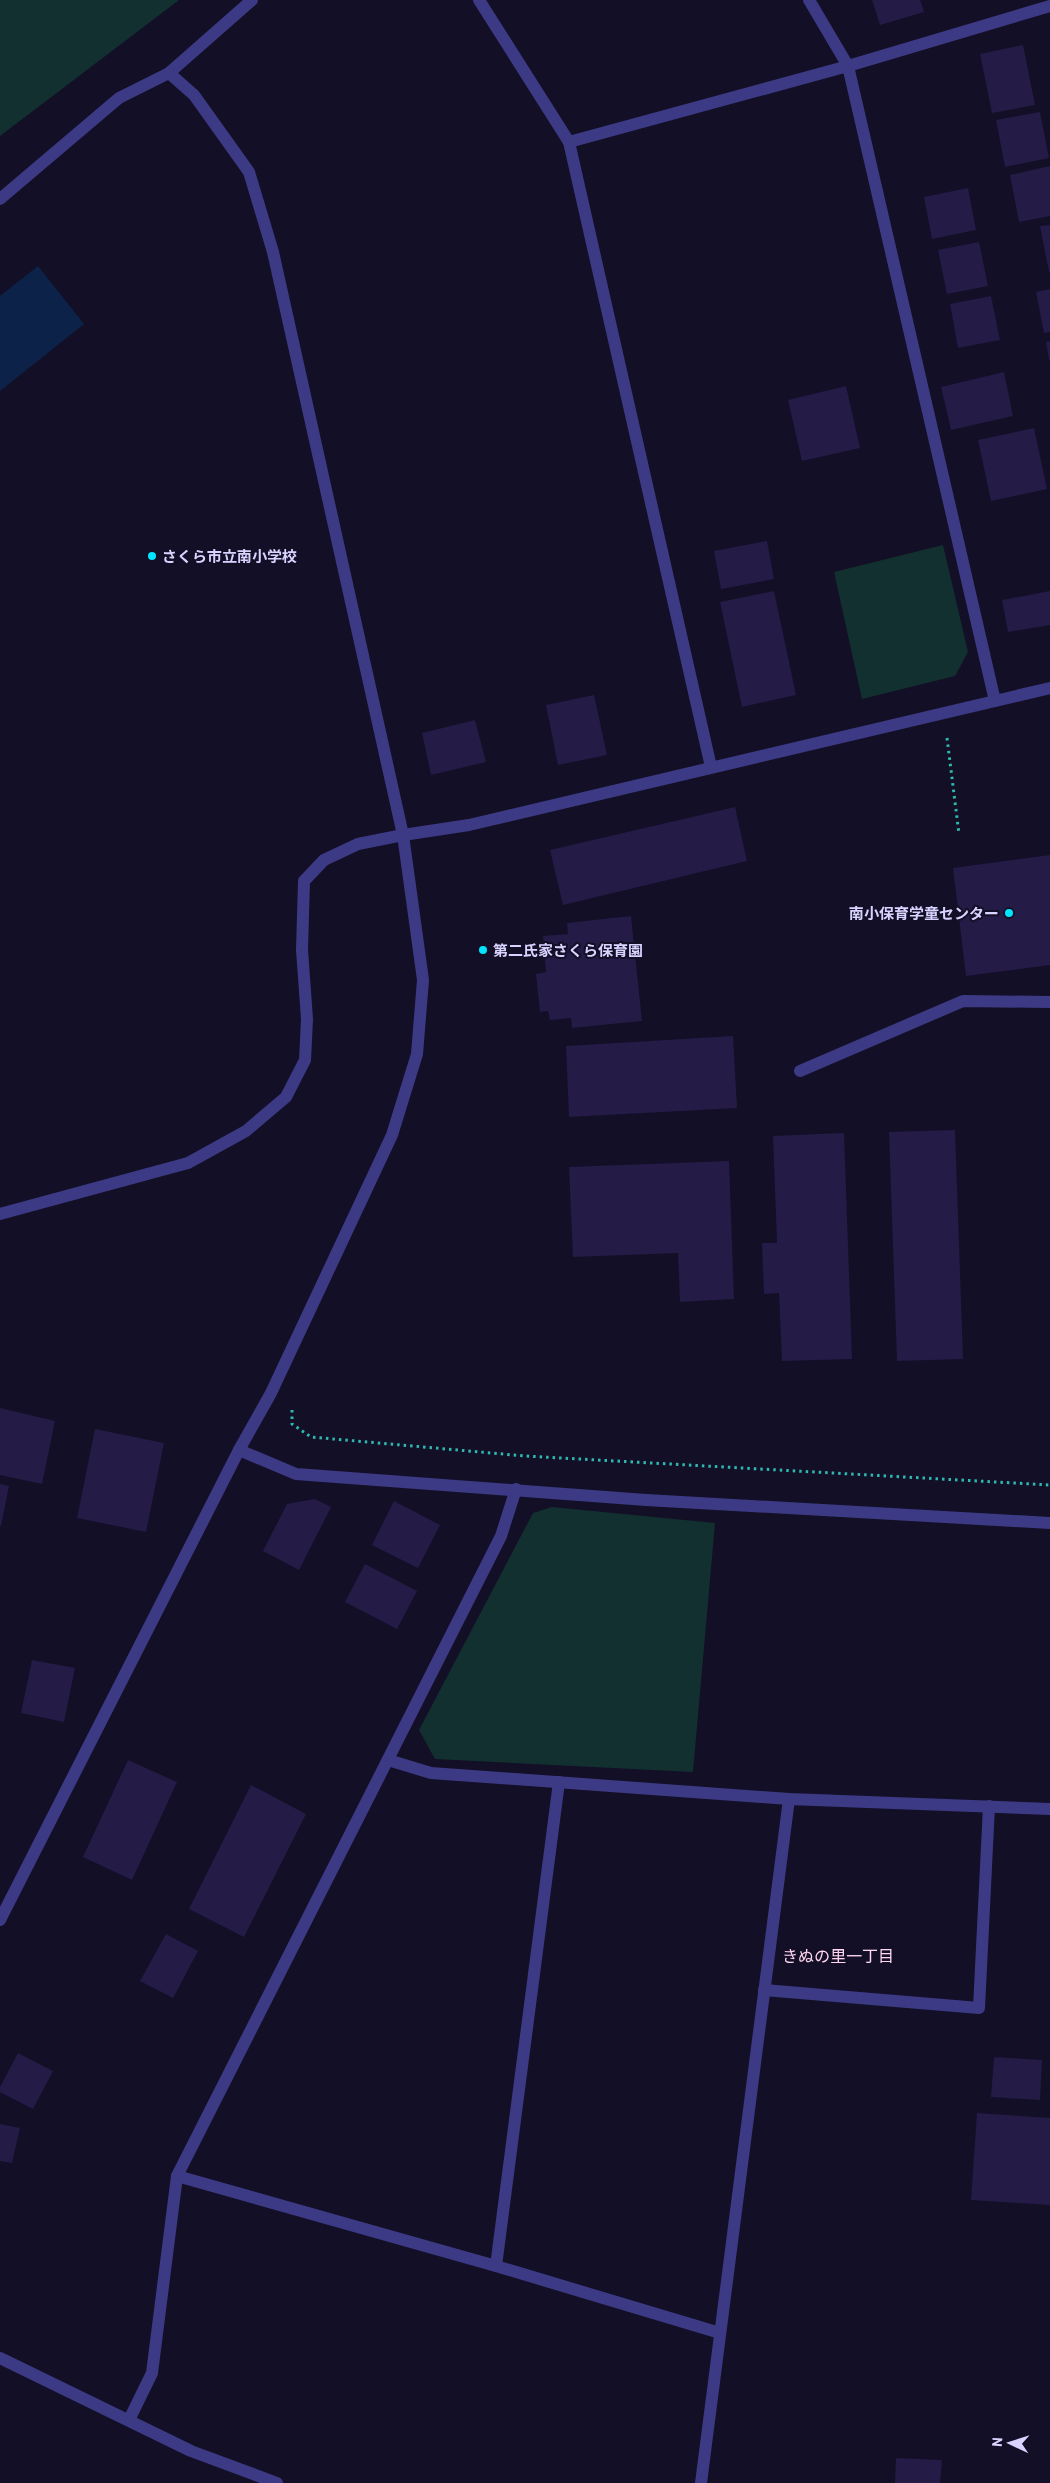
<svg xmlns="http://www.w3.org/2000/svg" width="1050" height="2483" font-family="Barlow,'Noto Sans JP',sans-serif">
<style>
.green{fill:#12302f}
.water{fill:#0c2248}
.building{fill:#241b47}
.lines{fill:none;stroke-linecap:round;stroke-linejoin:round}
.path{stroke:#2fb8b0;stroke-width:3;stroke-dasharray:2.5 4;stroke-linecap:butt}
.lane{stroke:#3d3a85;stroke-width:12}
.street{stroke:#3d3a85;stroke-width:12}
.poi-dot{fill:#00e5ff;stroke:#130f26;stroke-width:2}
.labels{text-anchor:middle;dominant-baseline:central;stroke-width:4;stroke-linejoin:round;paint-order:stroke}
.poi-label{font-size:15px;font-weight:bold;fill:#d9d4ff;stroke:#130f26;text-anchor:start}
.neighbourhood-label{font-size:16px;fill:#ffd6f0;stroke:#130f26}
</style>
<rect width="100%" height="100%" fill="#130f26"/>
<!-- green -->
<g class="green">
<path d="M0 0H179L0 136Z"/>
<path d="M943 545 968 652 955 676 862 699 834 572Z"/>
<path d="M552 1507 715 1523 693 1772 435 1759 419 1730 533 1513Z"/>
</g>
<!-- water -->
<path class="water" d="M38 266 84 324 0 391V296Z"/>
<!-- building -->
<g class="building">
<path d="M872 0H920L924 12 880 25Z"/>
<path d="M1023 45 1035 105 992 113 980 54Z"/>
<path d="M1040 112 1049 158 1005 167 996 120Z"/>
<path d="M1050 166V216L1019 222 1010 175Z"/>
<path d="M968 188 976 230 932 239 924 197Z"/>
<path d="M1050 225V272H1049L1040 226Z"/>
<path d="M979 242 988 286 947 294 938 250Z"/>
<path d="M1050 289V332L1044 333 1036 292Z"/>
<path d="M991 296 1000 340 958 348 950 304Z"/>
<path d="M1050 341V360H1049L1046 342Z"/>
<path d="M1004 372 1013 416 951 430 941 387Z"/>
<path d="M846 386 860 448 802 461 788 400Z"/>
<path d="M1034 428 1047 489 991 501 978 440Z"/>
<path d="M767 541 774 579 721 589 714 551Z"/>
<path d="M774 591 796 695 742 707 720 602Z"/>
<path d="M1050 591V625L1008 632 1002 600Z"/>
<path d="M594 695 607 755 558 765 546 705Z"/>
<path d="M475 720 486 762 431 775 422 733Z"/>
<path d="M735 807 747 861 563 905 550 850Z"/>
<path d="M1050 855V965L966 976 953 868Z"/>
<path d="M631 916 642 1021 572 1028 571 1018 550 1020 548 1011 540 1012 536 974 546 972 543 936 568 934 567 923Z"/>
<path d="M733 1036 737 1108 569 1117 566 1046Z"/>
<path d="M955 1130 963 1359 897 1361 889 1132Z"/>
<path d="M844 1133 852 1359 782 1361 779 1293 764 1294 762 1243H777L773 1136Z"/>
<path d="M729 1161 734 1299 680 1302 678 1253 573 1257 569 1167Z"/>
<path d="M0 1408 55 1421 42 1484 0 1475Z"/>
<path d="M95 1429 164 1443 146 1532 77 1518Z"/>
<path d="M0 1484 9 1486 1 1526H0Z"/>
<path d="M315 1499 331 1507 299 1570 263 1551 287 1504Z"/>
<path d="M394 1501 440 1525 418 1568 372 1545Z"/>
<path d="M365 1564 417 1591 397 1629 345 1602Z"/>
<path d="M32 1660 75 1668 64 1722 21 1713Z"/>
<path d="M128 1760 177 1782 132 1880 83 1857Z"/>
<path d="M251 1785 306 1814 244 1937 189 1909Z"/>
<path d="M166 1934 198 1951 173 1998 140 1981Z"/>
<path d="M18 2053 53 2071 33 2109 0 2092V2087Z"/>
<path d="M994 2057 1042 2060 1040 2100 991 2097Z"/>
<path d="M977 2113 1050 2118V2205L971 2200Z"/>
<path d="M0 2124 20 2128 12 2163 0 2161Z"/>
<path d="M896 2458 942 2460 940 2483H895Z"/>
</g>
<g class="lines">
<!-- path -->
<g class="path">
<path d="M947 738 959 834"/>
<path d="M292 1410V1424L311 1437 525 1456 1050 1485"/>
</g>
<!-- lane -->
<g class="lane">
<path d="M800 1071 963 1001 1050 1002"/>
<path d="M0 1214 188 1163 246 1131 286 1097 305 1060 307 1019 302 950 304 881 324 860 358 844 403 835"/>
</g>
<!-- street -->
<g class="street">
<path d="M479 0 569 142 711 767"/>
<path d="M809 0 848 66 995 701"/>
<path d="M169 73 252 0"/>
<path d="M569 142 848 66 1050 6"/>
<path d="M0 199 119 98 169 73 194 95 249 172 273 252 403 835 423 980 417 1054 392 1135 271 1393 239 1450 0 1920"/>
<path d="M403 835 469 825 1050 688"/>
<path d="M239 1450 296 1474 646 1500 1050 1523"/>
<path d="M388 1760 431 1773 789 1799 1050 1809"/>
<path d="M764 1990 979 2008 989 1806"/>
<path d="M177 2176 496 2266 720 2333"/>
<path d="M496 2266 559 1782"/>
<path d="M0 2358 191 2451 277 2483"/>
<path d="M129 2420 152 2373 177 2176 501 1536 516 1489"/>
<path d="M701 2483 789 1799"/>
</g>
</g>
<!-- markers -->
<g class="poi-dot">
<circle cx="152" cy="556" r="5"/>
<circle cx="1009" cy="913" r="5"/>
<circle cx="483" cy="950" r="5"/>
</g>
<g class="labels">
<!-- poi labels -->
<g class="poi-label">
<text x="162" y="556">さくら市立南小学校</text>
<text x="999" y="913" text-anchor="end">南小保育学童センター</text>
<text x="493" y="950">第二氏家さくら保育園</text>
</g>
<!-- neighbourhood labels -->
<g class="neighbourhood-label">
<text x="838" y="1955">きぬの里一丁目</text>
</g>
</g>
<!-- north arrow -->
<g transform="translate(1010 2443) rotate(274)" stroke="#130f26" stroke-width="4" paint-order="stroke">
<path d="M0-4L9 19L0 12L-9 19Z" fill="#d9d4ff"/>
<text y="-8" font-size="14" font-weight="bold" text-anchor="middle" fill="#d9d4ff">N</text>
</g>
</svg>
